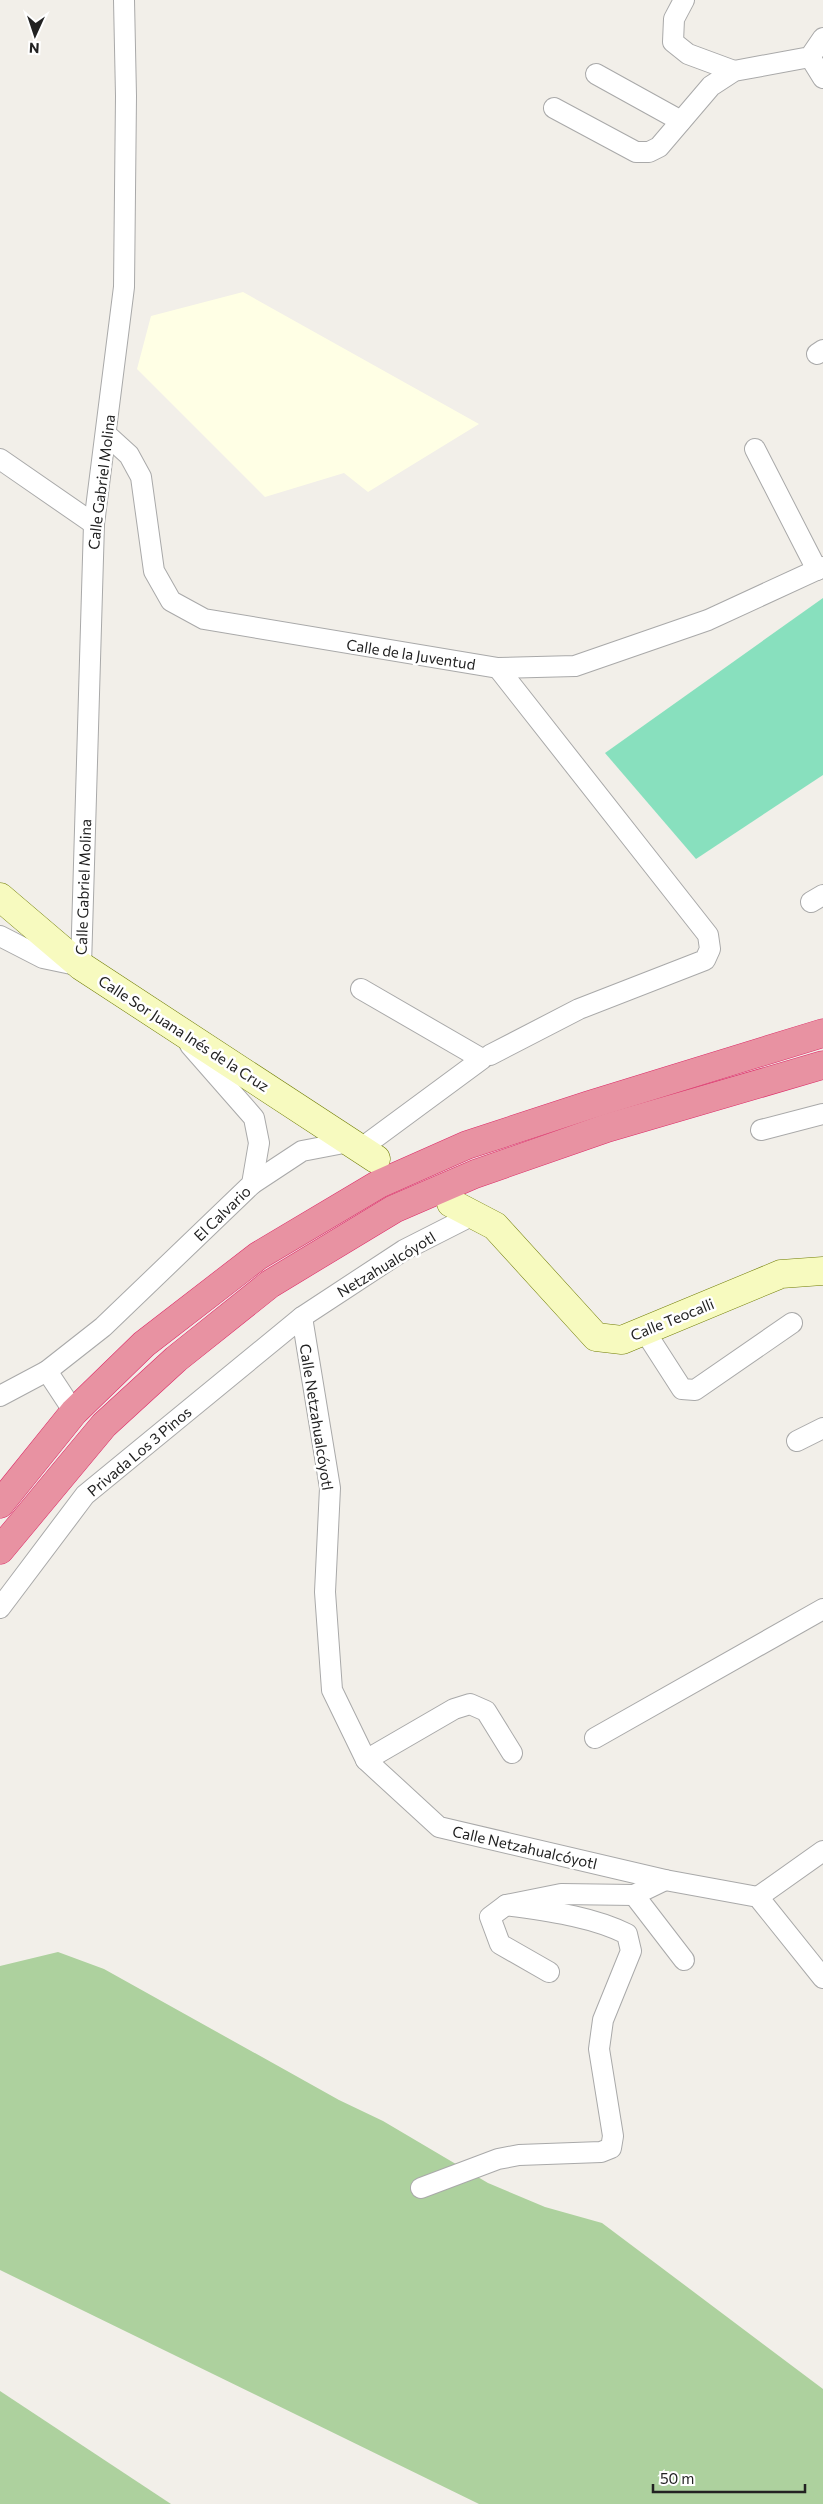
<svg xmlns="http://www.w3.org/2000/svg" width="823" height="2504" font-family="Commissioner,sans-serif">
<style>
.education{fill:#ffffe5}
.forest{fill:#add19e}
.pitch{fill:#88e0be}
.lines{fill:none;stroke-linecap:round;stroke-linejoin:round}
.street-casing{stroke:#a9a9a9;stroke-width:22}
.secondary-casing{stroke:#707d05;stroke-width:29}
.highway-casing{stroke:#dc2a67;stroke-width:29}
.street{stroke:#fff;stroke-width:20}
.secondary{stroke:#f7fabf;stroke-width:28}
.highway{stroke:#e892a2;stroke-width:28}
.labels{text-anchor:middle;dominant-baseline:central;stroke-width:5;stroke-linejoin:round;paint-order:stroke}
.street-label{font-size:15px;fill:#222;stroke:#fff}
</style>
<rect width="100%" height="100%" fill="#f2efe9"/>
<!-- education -->
<path class="education" d="M243 292 479 424 368 492 344 473 265 497 137 369 151 316Z"/>
<!-- forest -->
<g class="forest">
<path d="M58 1952 104 1969 339 2100 383 2121 488 2183 545 2207 602 2223 823 2389V2504H479L0 2270V1966Z"/>
<path d="M0 2391 171 2504H0Z"/>
</g>
<!-- pitch -->
<path class="pitch" d="M823 598V775L696 859 605 753Z"/>
<g class="lines">
<defs>
<g id="street">
<path d="M684 0 674 19 673 42 688 54 734 71"/>
<path d="M810 57 823 78"/>
<path d="M596 74 681 121"/>
<path d="M554 108 636 152H649L659 147 711 86 734 71 810 57 823 38"/>
<path d="M817 354 823 350"/>
<path d="M107 435 129 455 141 477 154 571 171 601 204 619 498 668 575 666 708 620 823 567"/>
<path d="M755 449 817 570"/>
<path d="M0 459 94 524"/>
<path d="M811 902 823 895"/>
<path d="M0 936 43 958 81 966 94 524 124 287 126 96 124 0"/>
<path d="M490 1055 579 1009 705 960 710 949 708 935 498 668"/>
<path d="M761 1130 823 1114"/>
<path d="M360 1149 482 1059 361 989"/>
<path d="M252 1184 302 1151 349 1142"/>
<path d="M302 1317 330 1488 325 1592 332 1690 366 1760 439 1827 665 1880 758 1897 823 1978"/>
<path d="M644 1330 682 1389 695 1390 792 1323"/>
<path d="M47 1371 74 1412"/>
<path d="M0 1396 47 1371 103 1327 252 1184 259 1143 254 1118 190 1045"/>
<path d="M797 1441 823 1428"/>
<path d="M0 1608 85 1495 302 1317 404 1250 473 1215"/>
<path d="M595 1738 823 1609"/>
<path d="M366 1760 454 1709 470 1704 486 1711 512 1753"/>
<path d="M634 1895 684 1960"/>
<path d="M758 1897 823 1851"/>
<path d="M549 1972 500 1944 490 1917 506 1905 561 1894 634 1895 665 1880"/>
<path d="M421 2188 498 2159 519 2155 601 2152 611 2148 613 2136 599 2049 603 2020 631 1951 627 1934C591 1916 547 1911 506 1905"/>
</g>
<g id="secondary">
<path d="M0 897 81 966 376 1159"/>
<path d="M451 1203 495 1226 596 1337 622 1340 781 1274 823 1271"/>
</g>
<g id="highway">
<path d="M0 1504 74 1412 144 1344 258 1256 379 1184 467 1145 589 1105 823 1033"/>
<path d="M0 1550 104 1425 176 1359 270 1284 394 1209 475 1174 607 1128 823 1065"/>
</g>
</defs>
<!-- street casing -->
<use href="#street" class="street-casing"/>
<!-- secondary casing -->
<use href="#secondary" class="secondary-casing"/>
<!-- highway casing -->
<use href="#highway" class="highway-casing"/>
<!-- street -->
<use href="#street" class="street"/>
<!-- secondary -->
<use href="#secondary" class="secondary"/>
<!-- highway -->
<use href="#highway" class="highway"/>
</g>
<g class="labels">
<!-- street labels -->
<g class="street-label">
<text transform="translate(101 482) rotate(-83)">Calle Gabriel Molina</text>
<text transform="translate(411 654) rotate(9)">Calle de la Juventud</text>
<text transform="translate(83 887) rotate(-88)">Calle Gabriel Molina</text>
<text transform="translate(184 1033) rotate(33)">Calle Sor Juana Inés de la Cruz</text>
<text transform="translate(222 1213) rotate(-44)">El Calvario</text>
<text transform="translate(386 1264) rotate(-31)">Netzahualcóyotl</text>
<text transform="translate(672 1319) rotate(-22)">Calle Teocalli</text>
<text transform="translate(317 1417) rotate(81)">Calle Netzahualcóyotl</text>
<text transform="translate(139 1451) rotate(-40)">Privada Los 3 Pinos</text>
<text transform="translate(525 1847) rotate(13)">Calle Netzahualcóyotl</text>
</g>
</g>
<!-- north arrow -->
<g transform="translate(35 35) rotate(183)" stroke="#ffffff" stroke-width="4" paint-order="stroke">
<path d="M0-4L9 19L0 12L-9 19Z" fill="#222222"/>
<text y="-8" font-size="14" font-weight="bold" text-anchor="middle" fill="#222222">N</text>
</g>
<!-- scale -->
<path d="M653 2484v8h152v-8" fill="none" stroke="#222222" stroke-width="2.5"/>
<text x="660" y="2484" font-size="15" fill="#222222" stroke="#ffffff" stroke-width="4" paint-order="stroke">50 m</text>
</svg>
